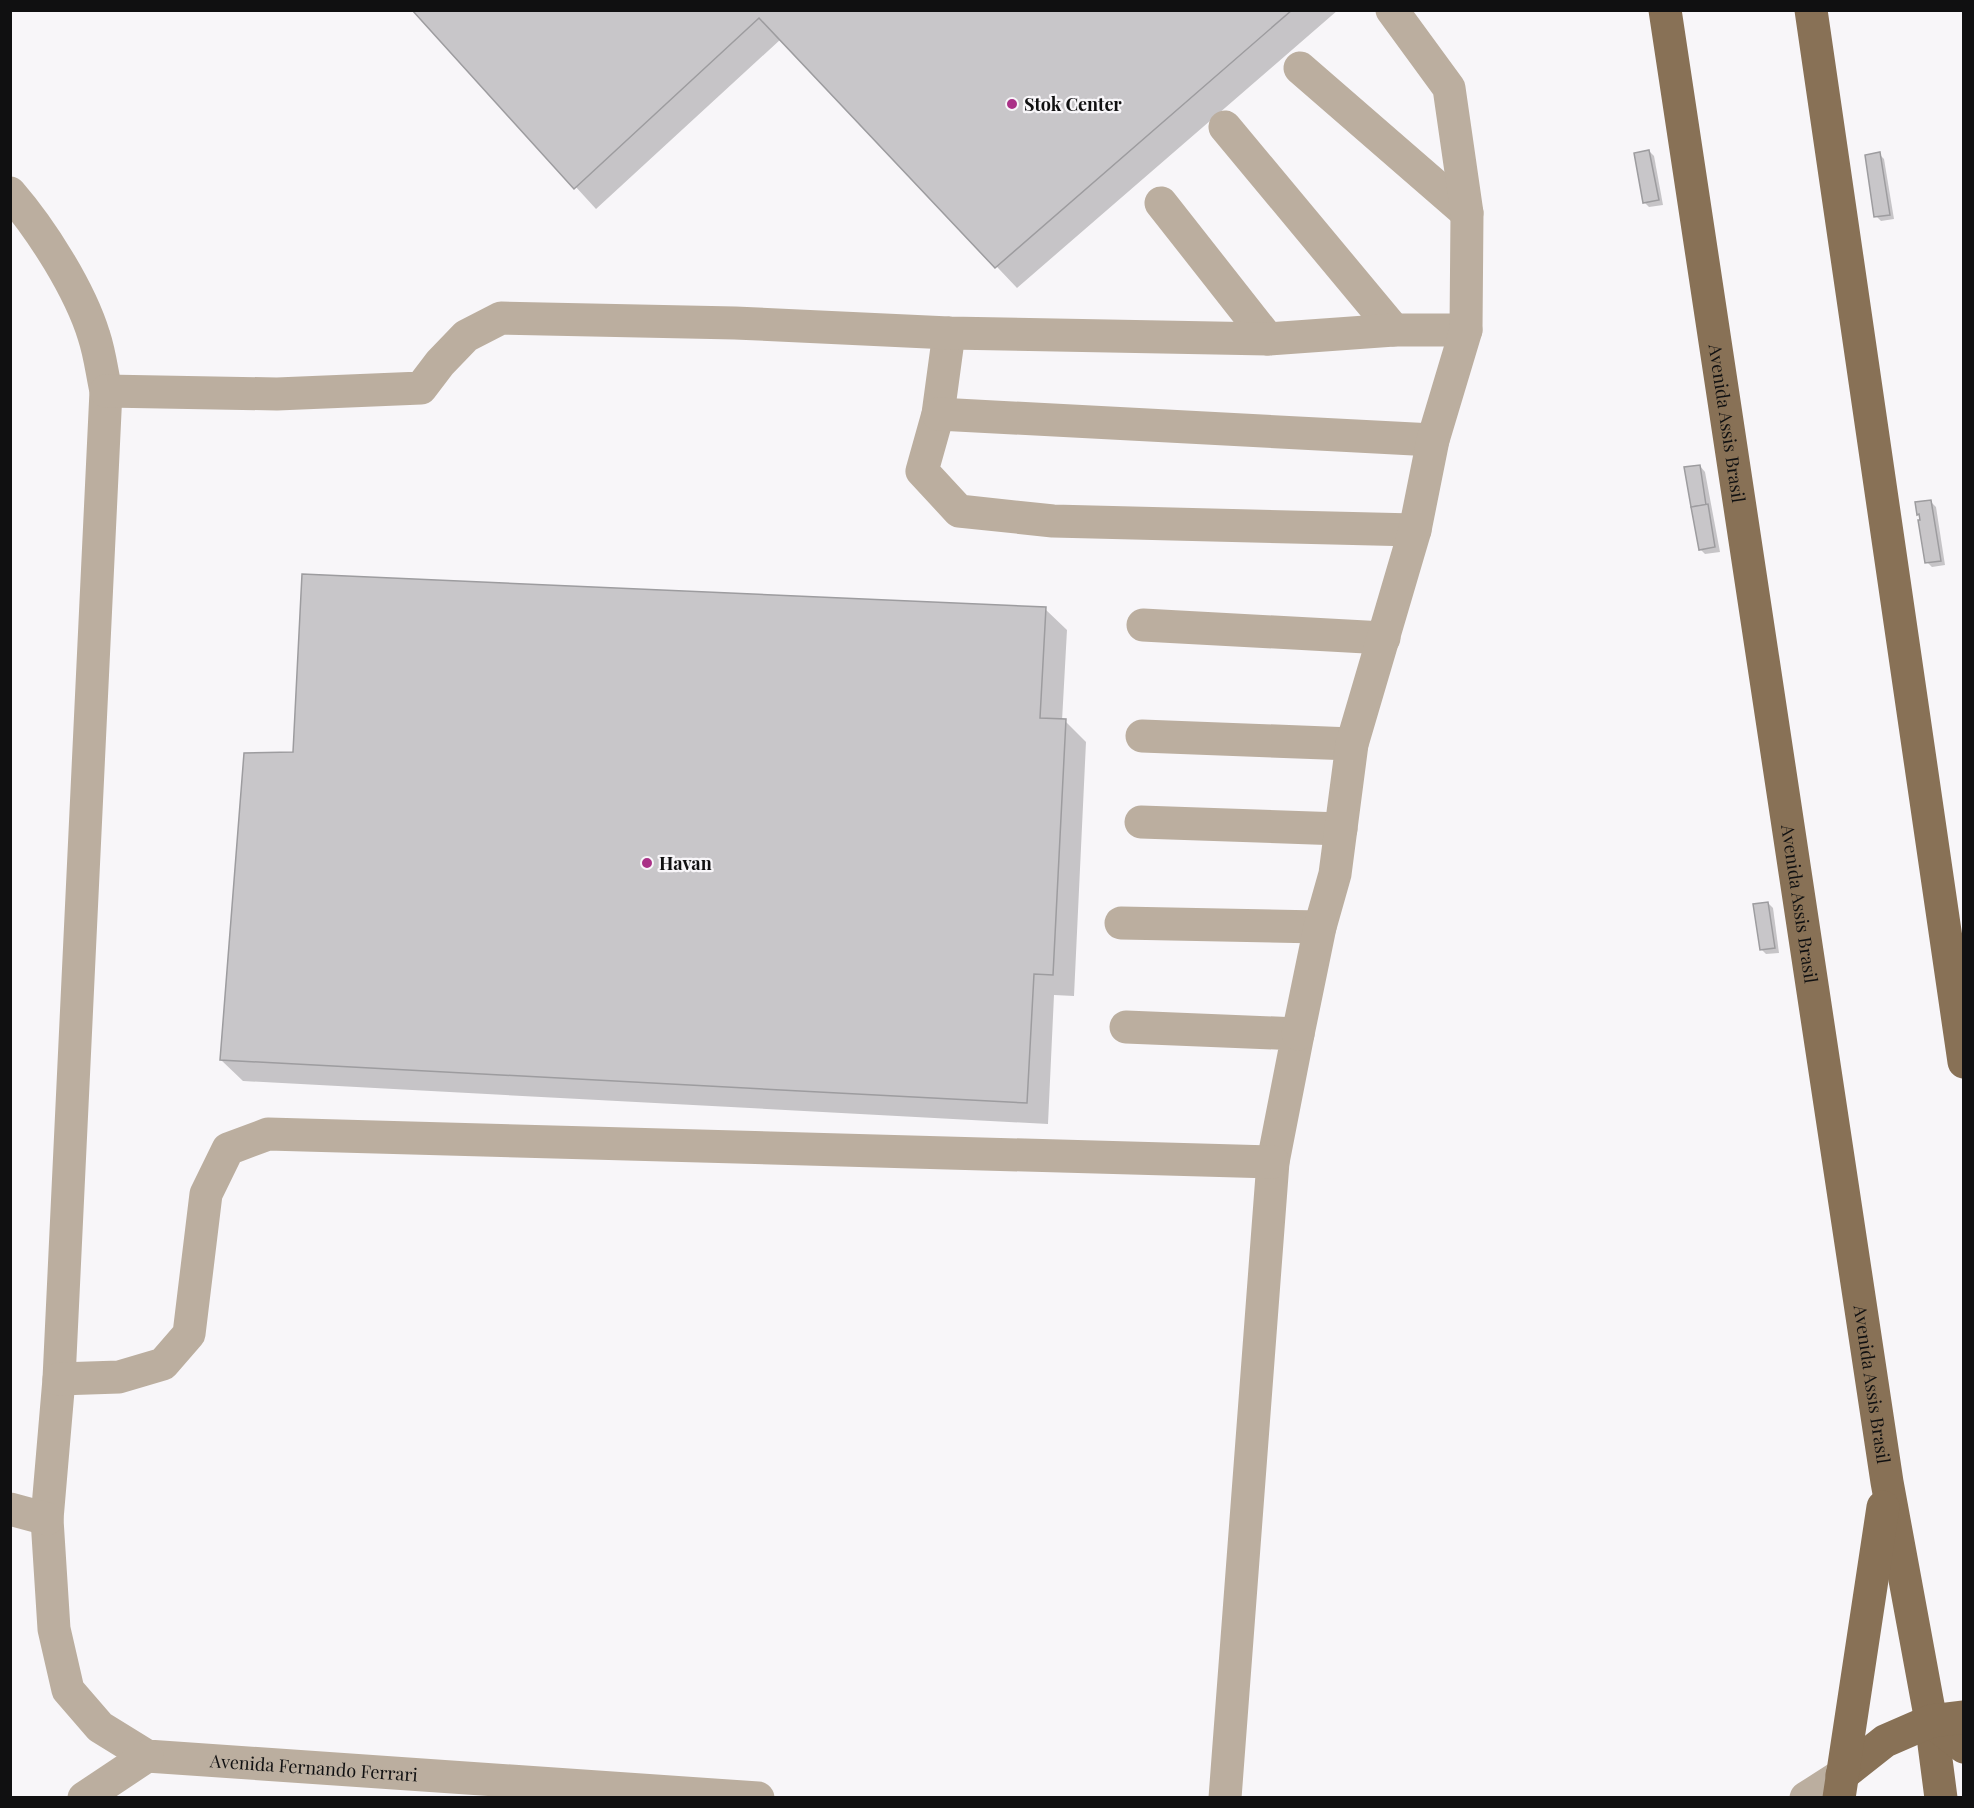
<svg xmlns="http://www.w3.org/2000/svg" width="1974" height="1808" font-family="'Playfair Display',serif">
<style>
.shadow{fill:#0003}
.building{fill:#c8c6c9;stroke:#9d9c9f;stroke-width:1.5}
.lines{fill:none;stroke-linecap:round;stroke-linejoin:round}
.minor{stroke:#bbae9f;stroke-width:33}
.major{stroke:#887156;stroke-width:33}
.poi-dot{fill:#aa3187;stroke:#f8f6f9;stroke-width:2}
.labels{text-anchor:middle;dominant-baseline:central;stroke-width:4.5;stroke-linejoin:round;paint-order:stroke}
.poi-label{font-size:18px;font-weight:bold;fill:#101011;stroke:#f8f6f9;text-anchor:start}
.street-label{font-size:18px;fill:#101011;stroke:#f8f6f9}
</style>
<rect width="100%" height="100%" fill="#f8f6f9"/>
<!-- shadow -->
<g class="shadow">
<path d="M414 10H1338L1017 288 781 39 596 209Z"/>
<path d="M1649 151 1654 156 1663 205 1649 207 1644 202Z"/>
<path d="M1879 154 1884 159 1894 219 1881 221 1876 216Z"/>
<path d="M1700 466 1705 472 1720 552 1705 554 1700 549Z"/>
<path d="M1931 502 1936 507 1945 565 1932 567 1927 562 1921 517 1919 514 1917 504Z"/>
<path d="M1045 609 1067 630 1062 721H1065L1086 742 1074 996 1054 995 1048 1124 243 1081 221 1060 294 753Z"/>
<path d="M1768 903 1773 908 1779 953 1766 954 1761 949Z"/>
</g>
<!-- building -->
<g class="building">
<path d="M412 10H1292L995 268 759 18 574 189Z"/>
<path d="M1649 150 1659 200 1643 203 1634 153Z"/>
<path d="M1880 152 1890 215 1874 217 1865 155Z"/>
<path d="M1700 465 1706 505 1691 507 1684 467Z"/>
<path d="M1931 500 1941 561 1925 563 1918 520H1920L1919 514 1917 515 1915 502Z"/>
<path d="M1708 504 1715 547 1699 550 1691 507Z"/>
<path d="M302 574 1046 607 1040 718 1066 719 1053 975 1034 974 1027 1103 220 1060 244 753 293 752Z"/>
<path d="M1768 902 1775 948 1760 950 1753 904Z"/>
</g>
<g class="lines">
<!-- minor -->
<g class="minor">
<path d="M1300 68 1467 213"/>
<path d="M1225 127 1394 330"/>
<path id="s1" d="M10 193C42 230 80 290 94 336 100 354 102 373 106 391L59 1379 47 1519 54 1629 68 1690 100 1727 147 1756 758 1798"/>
<path d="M1161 203 1268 339"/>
<path d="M949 333 938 414 922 471 959 511 1053 521 1415 530"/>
<path d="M106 391 277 394 421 388 440 363 466 336 501 318 735 323 949 333 1268 339 1394 330H1466"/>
<path d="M938 414 1433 440"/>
<path d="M1143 625 1384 638"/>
<path d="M1142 736 1352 744"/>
<path d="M1141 822 1341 829"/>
<path d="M1121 923 1320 927"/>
<path d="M1126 1027 1298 1034 1273 1162 1225 1798"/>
<path d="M1298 1034 1320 927 1335 874 1352 744 1415 530 1433 440 1466 330 1467 213 1449 88 1392 10"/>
<path d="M59 1379 119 1377 163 1364 189 1334 206 1194 228 1149 268 1134 1273 1162"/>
<path d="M10 1509 47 1519"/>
<path d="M84 1798 147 1756"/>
<path d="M1806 1798 1842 1775"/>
</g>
<!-- major -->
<g class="major">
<path id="s2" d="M1665 10 1887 1482 1931 1721 1941 1798"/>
<path d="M1811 10 1964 1062"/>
<path d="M1931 1721 1964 1747"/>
<path d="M1842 1775 1885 1741 1931 1721 1964 1717"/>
<path d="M1839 1798 1883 1507"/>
</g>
</g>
<!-- markers -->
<g class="poi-dot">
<circle cx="1012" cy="104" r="6"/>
<circle cx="647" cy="863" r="6"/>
</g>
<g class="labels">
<!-- poi labels -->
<g class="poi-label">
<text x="1024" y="104">Stok Center</text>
<text x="659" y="863">Havan</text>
</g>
<!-- street labels -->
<g class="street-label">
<text stroke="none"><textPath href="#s2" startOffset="418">Avenida Assis Brasil</textPath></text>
<text stroke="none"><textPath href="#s2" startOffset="904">Avenida Assis Brasil</textPath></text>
<text stroke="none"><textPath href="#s2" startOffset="1390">Avenida Assis Brasil</textPath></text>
<text stroke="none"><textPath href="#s1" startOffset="1797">Avenida Fernando Ferrari</textPath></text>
</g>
</g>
<!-- border -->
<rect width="1974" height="1808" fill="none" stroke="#101011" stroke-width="24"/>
</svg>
